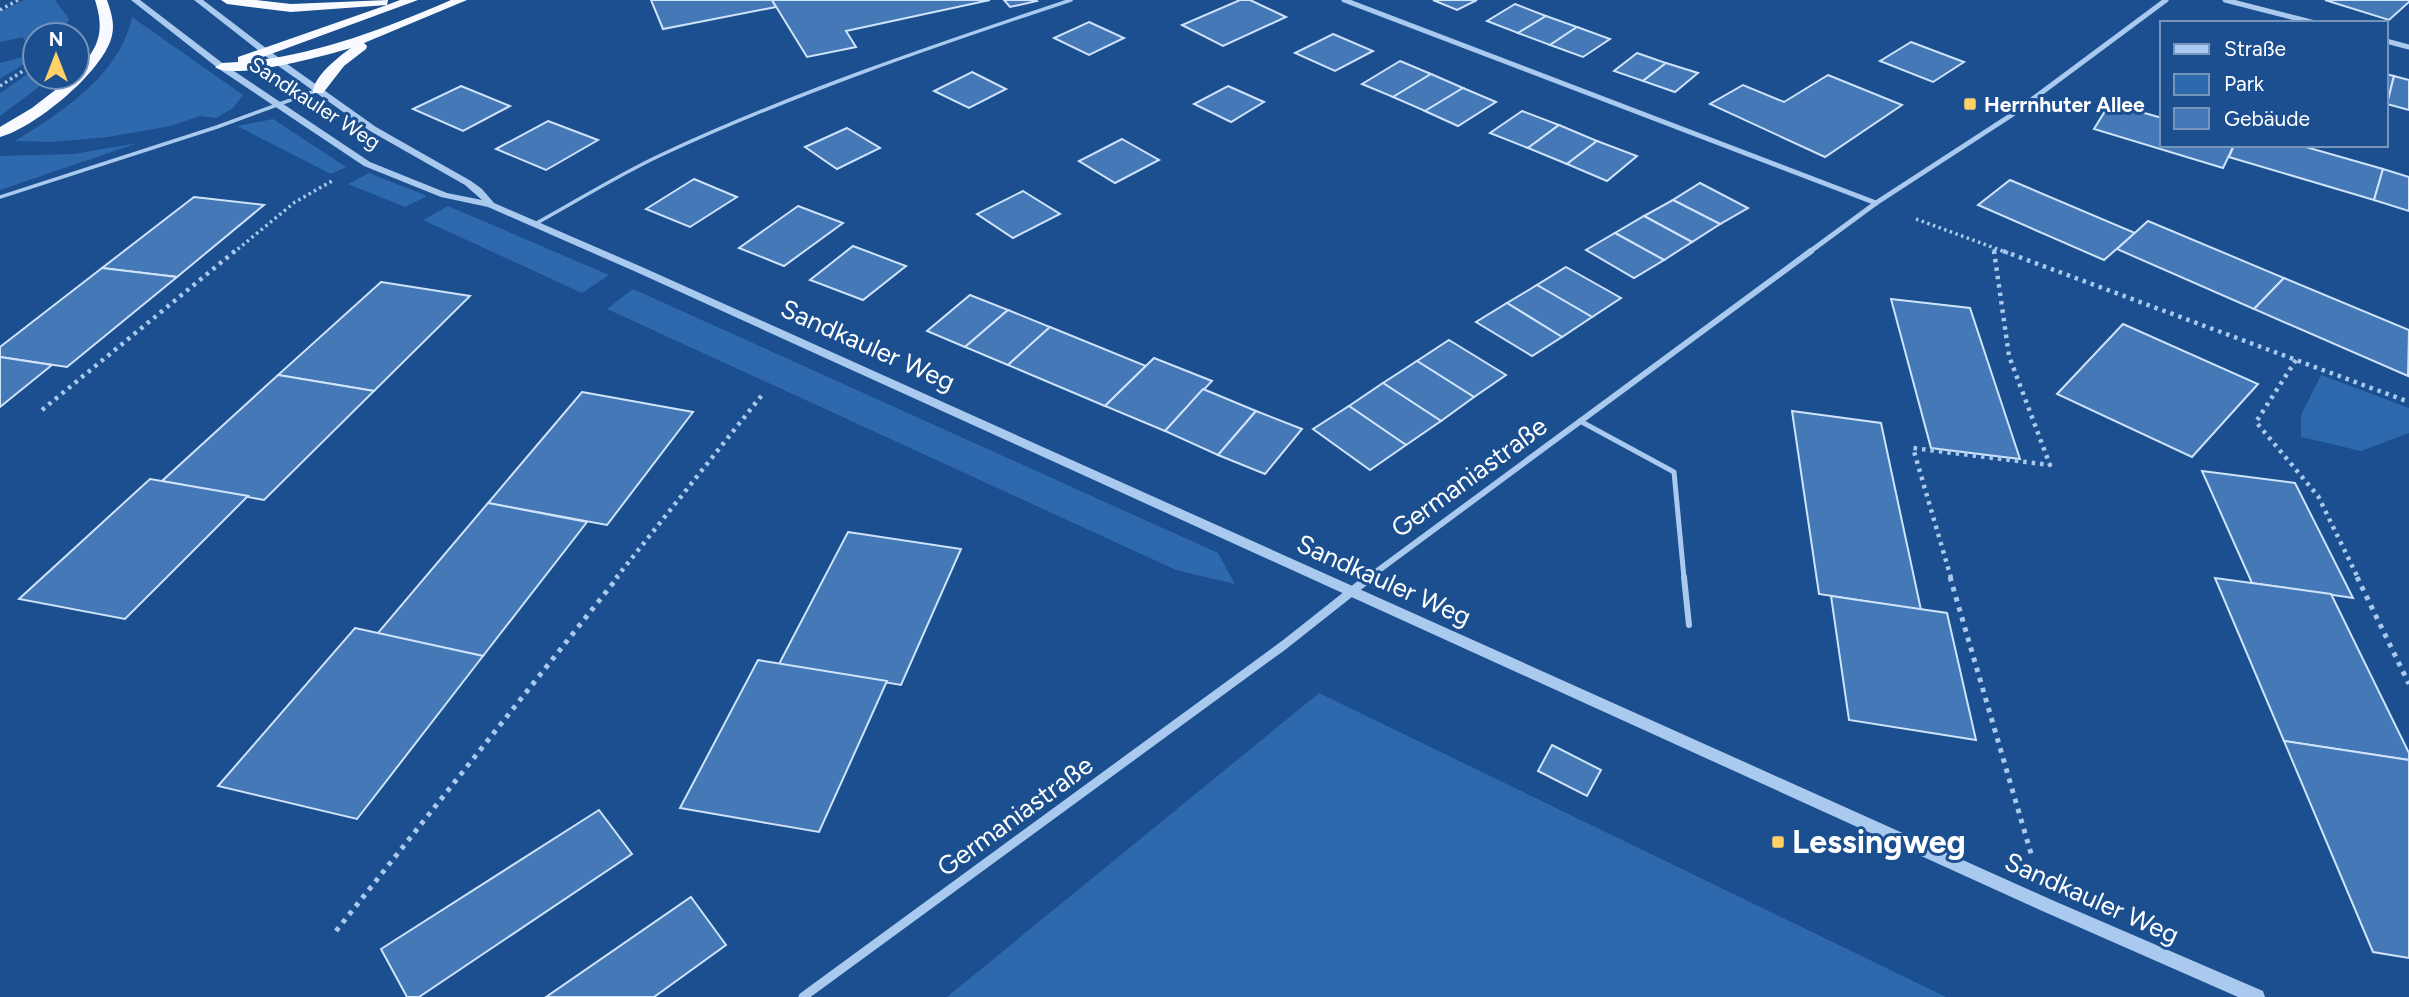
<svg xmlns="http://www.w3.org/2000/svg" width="2409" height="997" font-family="Figtree,sans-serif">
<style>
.green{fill:#2e69ad}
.building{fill:#4478b7;stroke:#cfe3fa;stroke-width:2}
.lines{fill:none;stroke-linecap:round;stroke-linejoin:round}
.path-far2{stroke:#a9c9ee;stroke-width:3.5;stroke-dasharray:2.5 3.5;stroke-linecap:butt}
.path-far1{stroke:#a9c9ee;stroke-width:4.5;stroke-dasharray:3.5 5;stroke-linecap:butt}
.path{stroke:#a9c9ee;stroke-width:5;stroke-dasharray:4.5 6;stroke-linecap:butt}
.service-far2{stroke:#a9c9ee;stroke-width:3.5}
.service-far1{stroke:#a9c9ee;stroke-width:5}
.service{stroke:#a9c9ee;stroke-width:6}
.minor-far2{stroke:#a9c9ee;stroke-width:5}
.minor-far1{stroke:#a9c9ee;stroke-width:6}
.minor{stroke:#a9c9ee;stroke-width:9}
.tertiary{fill:#a9c9ee;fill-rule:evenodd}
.trunk{fill:#f8faff;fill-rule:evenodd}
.poi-dot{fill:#ffd166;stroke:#1b4f8f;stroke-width:2.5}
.labels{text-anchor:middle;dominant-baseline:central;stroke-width:6;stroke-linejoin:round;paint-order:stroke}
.far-street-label{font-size:21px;fill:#fff;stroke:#1b4f8f}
.far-poi-label{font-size:21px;font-weight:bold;fill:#fff;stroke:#1b4f8f;text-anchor:start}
.street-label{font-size:26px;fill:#fff;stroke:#1b4f8f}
.near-poi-label{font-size:32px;font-weight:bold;fill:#fff;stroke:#1b4f8f;text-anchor:start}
</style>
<rect width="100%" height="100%" fill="#1b4f8f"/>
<!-- green -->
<g class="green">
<path d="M24 0H55L69 19 63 35H35V57L0 79V63L30 55 23 37 0 42V12Z"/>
<path d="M132 17 243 95 233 108 216 118 200 116 171 126 108 137 51 142 15 141C62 112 120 75 132 17Z"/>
<path d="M35 69V77H52L0 116V93Z"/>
<path d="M273 119 346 167 331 174 237 126Z"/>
<path d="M138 143 0 190V156L74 154Z"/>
<path d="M369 173 427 196 405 207 348 184Z"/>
<path d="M448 206 609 275 582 293 423 220Z"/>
<path d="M633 289 1218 553 1235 584 1176 570 607 309Z"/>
<path d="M2321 375 2409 408V433L2361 451 2301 437V415Z"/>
<path d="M1319 693 1946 997H947Z"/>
</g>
<!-- building -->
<g class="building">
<path d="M651 0H772L776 7 663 29Z"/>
<path d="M772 0H990L846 31 856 47 807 57Z"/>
<path d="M1004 0H1036L1037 1 1010 7Z"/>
<path d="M1240 0H1250L1286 17 1223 46 1182 25Z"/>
<path d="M1433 0H1477L1457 10Z"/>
<path d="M2325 0H2409V2L2389 20Z"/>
<path d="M1515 4 1546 16 1518 33 1487 21Z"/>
<path d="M1546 16 1577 27 1550 45 1518 33Z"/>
<path d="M1089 22 1124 38 1089 55 1054 38Z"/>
<path d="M1577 27 1610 39 1583 57 1550 45Z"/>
<path d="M1333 34 1373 51 1335 71 1295 53Z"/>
<path d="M1911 42 1964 62 1933 82 1880 61Z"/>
<path d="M1637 53 1666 63 1643 81 1614 71Z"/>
<path d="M1400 61 1431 74 1393 97 1362 84Z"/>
<path d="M1666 63 1698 73 1675 92 1643 81Z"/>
<path d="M972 72 1006 89 969 108 934 91Z"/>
<path d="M1431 74 1463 88 1425 111 1393 97Z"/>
<path d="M2386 74 2394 76 2387 104H2386Z"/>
<path d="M1828 75 1902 105 1825 157 1710 104 1743 85 1784 102Z"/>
<path d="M2394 76 2409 80V110L2387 104Z"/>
<path d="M461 86 510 106 463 131 413 109Z"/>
<path d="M1228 86 1264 102 1231 122 1194 104Z"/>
<path d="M1463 88 1496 102 1458 126 1425 111Z"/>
<path d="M2110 103 2162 118V145H2234L2223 168 2094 129Z"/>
<path d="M1522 111 1559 125 1528 148 1490 133Z"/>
<path d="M548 121 598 140 546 170 496 149Z"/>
<path d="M1559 125 1597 141 1567 164 1528 148Z"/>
<path d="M847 128 880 148 837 169 805 147Z"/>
<path d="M1122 139 1159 160 1115 183 1079 161Z"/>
<path d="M1597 141 1637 156 1607 181 1567 164Z"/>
<path d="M2234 145H2299L2383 169 2374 200 2229 157Z"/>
<path d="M2383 169 2409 177V211L2374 200Z"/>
<path d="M694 179 737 197 690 227 646 209Z"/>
<path d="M2010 180 2135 233 2104 260 1978 205Z"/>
<path d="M1700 183 1748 208 1720 224 1673 200Z"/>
<path d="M1023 191 1060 214 1013 238 977 214Z"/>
<path d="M194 197 264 205 177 277 102 268Z"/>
<path d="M1673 200 1720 224 1692 242 1644 216Z"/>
<path d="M798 206 843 223 784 266 739 248Z"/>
<path d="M1644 216 1692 242 1664 260 1615 233Z"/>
<path d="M2148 221 2284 278 2254 309 2117 249Z"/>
<path d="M1615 233 1664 260 1634 278 1586 250Z"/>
<path d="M853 246 906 266 863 300 810 280Z"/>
<path d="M1566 267 1621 298 1592 317 1537 285Z"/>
<path d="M102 268 177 277 67 367 0 357V347Z"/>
<path d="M2284 278 2409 330 2408 376 2254 309Z"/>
<path d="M381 282 470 296 374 391 278 375Z"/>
<path d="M1537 285 1592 317 1562 337 1507 303Z"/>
<path d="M970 295 1008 310 965 347 927 331Z"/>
<path d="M1891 299 1970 308 2020 459 1931 448Z"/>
<path d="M1507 303 1562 337 1532 356 1476 322Z"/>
<path d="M1008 310 1050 327 1008 365 965 347Z"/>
<path d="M2123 324 2258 384 2192 457 2057 394Z"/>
<path d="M1050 327 1146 366 1105 406 1008 365Z"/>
<path d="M1449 340 1506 375 1474 397 1417 361Z"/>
<path d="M0 357 52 365 0 407Z"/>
<path d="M1154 358 1212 381 1165 431 1105 406Z"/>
<path d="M1417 361 1474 397 1441 421 1383 383Z"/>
<path d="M278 375 374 391 264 500 162 481Z"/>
<path d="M1383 383 1441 421 1406 445 1349 406Z"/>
<path d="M1203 389 1256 411 1218 455 1165 431Z"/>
<path d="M582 392 693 412 607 525 488 503Z"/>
<path d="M1349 406 1406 445 1370 470 1313 429Z"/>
<path d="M1256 411 1302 429 1265 474 1218 455Z"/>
<path d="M1792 411 1881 423 1921 610 1819 594Z"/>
<path d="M2202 471 2295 483 2353 598 2252 583Z"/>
<path d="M150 479 248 496 125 619 19 599Z"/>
<path d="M488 503 587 522 483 656 377 634Z"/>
<path d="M848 532 961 549 901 685 779 664Z"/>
<path d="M2215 578 2331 594 2409 753V760L2284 741Z"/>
<path d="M1831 596 1947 613 1976 740 1849 720Z"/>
<path d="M355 628 483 656 357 819 218 786Z"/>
<path d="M758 660 887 681 819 832 680 808Z"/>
<path d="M2284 741 2409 760V958L2373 952Z"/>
<path d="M1552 745 1601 770 1587 796 1538 771Z"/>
<path d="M599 810 632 854 419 997H407L381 949Z"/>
<path d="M691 897 726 945 654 997H546Z"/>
</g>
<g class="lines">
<!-- path-far2 -->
<g class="path-far2">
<path d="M0 10 18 0"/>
<path d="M0 86 23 71"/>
<path d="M1916 219 2008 253"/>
<path d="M1994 249 1995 253"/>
<path d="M233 253 295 202 332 181"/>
</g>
<!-- path-far1 -->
<g class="path-far1">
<path d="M2003 251 2409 402"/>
<path d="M2296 360 2256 422 2318 496 2358 578"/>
<path d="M42 410 235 251"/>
<path d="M616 578 762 395"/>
<path d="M1951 578 1913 448 2050 465 2009 356 1994 251"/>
</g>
<!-- path -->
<g class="path">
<path d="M1950 577 2032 857"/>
<path d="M2357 577 2409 684"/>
<path d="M336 931 618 577"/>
</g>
<!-- service-far2 -->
<g class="service-far2">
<path d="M0 197 217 127 318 90"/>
<path d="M535 224C577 201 618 175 661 155 794 93 933 46 1071 0"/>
</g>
<!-- service-far1 -->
<path class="service-far1" d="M1580 421 1674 472 1684 578"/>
<!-- service -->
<path class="service" d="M1684 577 1689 625"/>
<!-- minor-far2 -->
<g class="minor-far2">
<path d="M1344 0 1876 203"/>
<path d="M2225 0 2315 23"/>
<path d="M2386 41 2409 47"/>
<path d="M1808 253 1876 203 2010 116 2166 0"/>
</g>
<!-- minor-far1 -->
<path class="minor-far1" d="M1368 578 1811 251"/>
<!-- minor -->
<path class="minor" d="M803 997 1284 645 1370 577"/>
<!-- tertiary -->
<path class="tertiary" d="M131 0H140L225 65 370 162 447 193 482 200 465 185 370 131 277 65 194 0H203L283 61 376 127 471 181 482 189 494 203 642 267 2052 900 2263 991 2265 997H2238L2040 910 634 271 488 207 441 197 364 166 219 69Z"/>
<!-- trunk -->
<g class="trunk">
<path d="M95 0H107C112 15 116 27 110 42 97 76 34 128 0 137V127L32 108 72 77H77V71C99 47 105 32 95 0Z"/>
<path d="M221 0H256L291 4 388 0 387 5 400 0H418L252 61C322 53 386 28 451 0H467L364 43 367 46 366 49 344 66 323 93H313C312 78 338 57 351 48 328 55 232 81 215 67L222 63 238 62V57L387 5 291 12 227 4Z"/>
</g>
</g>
<!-- markers -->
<g class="poi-dot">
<rect x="1963" y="97" width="14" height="14" rx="3.5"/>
<rect x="1771" y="835" width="14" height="14" rx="3.5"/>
</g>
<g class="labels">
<!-- far-street labels -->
<g class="far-street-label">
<text transform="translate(315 103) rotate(33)">Sandkauler Weg</text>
</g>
<!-- far-poi labels -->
<g class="far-poi-label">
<text x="1984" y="104">Herrnhuter Allee</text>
</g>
<!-- street labels -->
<g class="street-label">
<text transform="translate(868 345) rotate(24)">Sandkauler Weg</text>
<text transform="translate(1469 477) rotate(-36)">Germaniastraße</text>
<text transform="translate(1384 580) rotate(24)">Sandkauler Weg</text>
<text transform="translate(1015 816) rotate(-36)">Germaniastraße</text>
<text transform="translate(2092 898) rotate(24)">Sandkauler Weg</text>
</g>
<!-- near-poi labels -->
<g class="near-poi-label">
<text x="1792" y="842">Lessingweg</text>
</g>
</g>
<!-- legend -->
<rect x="2160" y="21" width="228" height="126" fill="#1b4f8f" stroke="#7695bc" stroke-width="2"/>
<rect x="2174" y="44" width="35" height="10" fill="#a9c9ee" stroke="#7695bc" stroke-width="2"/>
<text x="2224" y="56" font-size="21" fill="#ffffff">Straße</text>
<rect x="2174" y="74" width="35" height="21" fill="#2e69ad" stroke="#7695bc" stroke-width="2"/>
<text x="2224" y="91" font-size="21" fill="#ffffff">Park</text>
<rect x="2174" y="108" width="35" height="21" fill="#4478b7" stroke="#7695bc" stroke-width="2"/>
<text x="2224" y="126" font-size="21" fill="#ffffff">Gebäude</text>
<!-- north arrow -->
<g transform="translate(56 56)"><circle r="33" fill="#1b4f8f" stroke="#7695bc" stroke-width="2"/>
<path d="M0-5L12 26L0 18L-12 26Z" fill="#ffd166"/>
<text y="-10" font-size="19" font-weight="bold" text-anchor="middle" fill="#ffffff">N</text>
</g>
</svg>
